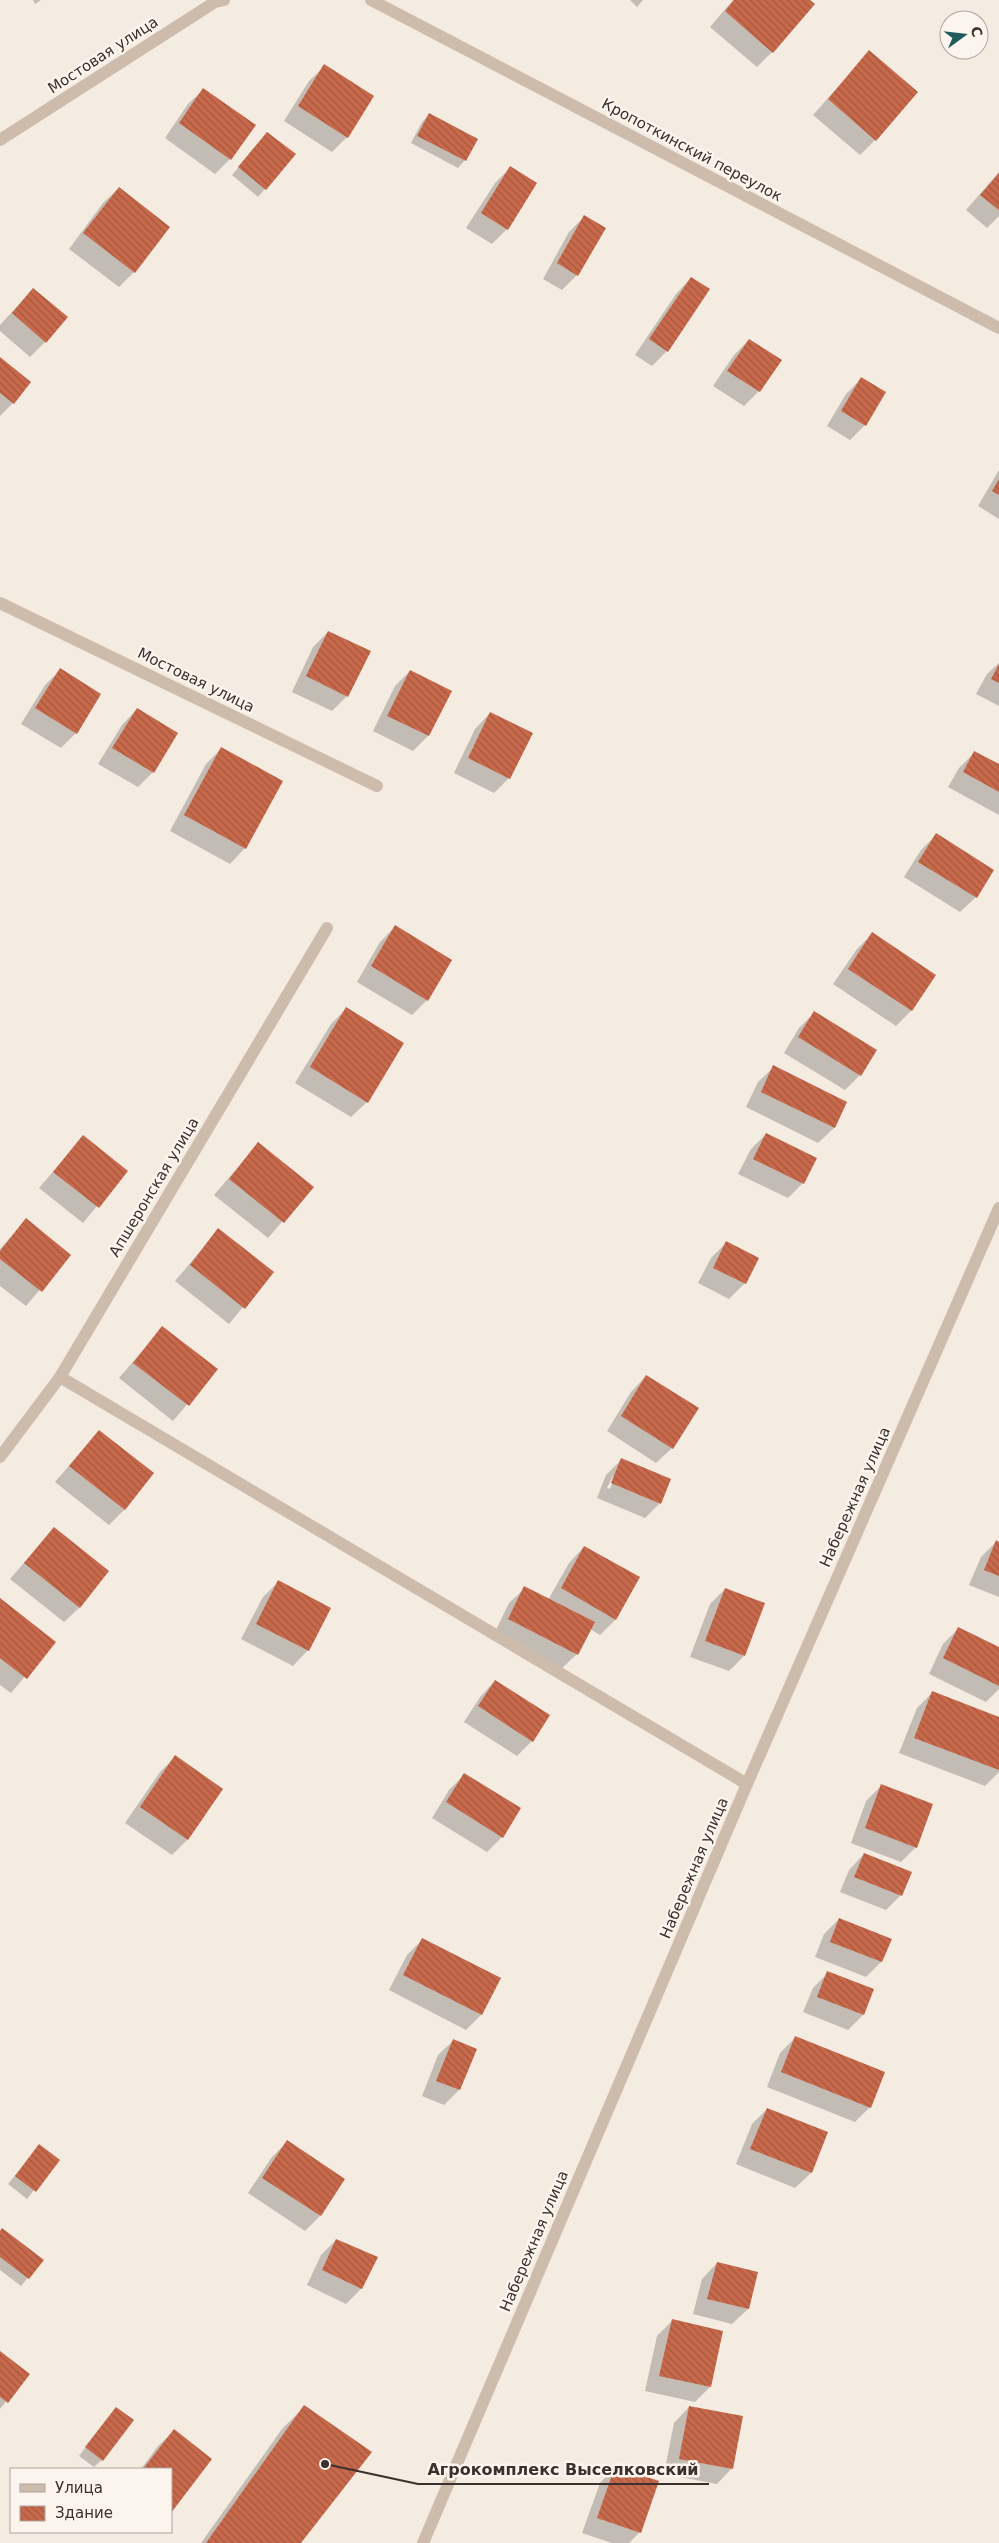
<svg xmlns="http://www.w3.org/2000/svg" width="999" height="2543" font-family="'DejaVu Sans',sans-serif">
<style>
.shadow{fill:#0003;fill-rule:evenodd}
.building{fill:url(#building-back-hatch)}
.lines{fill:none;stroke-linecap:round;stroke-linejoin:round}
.minor{stroke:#cdbbac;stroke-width:12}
.labels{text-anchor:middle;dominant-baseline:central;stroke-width:5;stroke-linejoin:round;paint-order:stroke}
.street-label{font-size:15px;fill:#3b302b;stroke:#fbf5ee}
.leader{fill:none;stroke:#3b302b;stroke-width:2}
.callout-dot{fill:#3b302b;stroke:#fbf5ee;stroke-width:2}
.callout-label{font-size:16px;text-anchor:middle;font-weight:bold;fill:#3b302b;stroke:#fbf5ee;stroke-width:5;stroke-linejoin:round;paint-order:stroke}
</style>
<defs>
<pattern id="building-back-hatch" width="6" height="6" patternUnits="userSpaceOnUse" patternTransform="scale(1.25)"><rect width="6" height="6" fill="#c8694b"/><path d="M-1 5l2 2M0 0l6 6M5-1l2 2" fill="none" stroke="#a4573f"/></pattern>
</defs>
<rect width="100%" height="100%" fill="#f4ebe1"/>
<!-- shadow -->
<g class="shadow">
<path d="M33 0H41L35 4Z"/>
<path d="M630 0H643L637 7Z"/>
<path d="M733 0H809L772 52 757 67 710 27Z"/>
<path d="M869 52 875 140 860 155 813 115Z"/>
<path d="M325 66 347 137 332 152 284 121 309 81Z"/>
<path d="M204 89 230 159 215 174 165 138 188 104Z"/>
<path d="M429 115 465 160 458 168 411 143 422 122Z"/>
<path d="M260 141 294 155 258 197 232 175Z"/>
<path d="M510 168 507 229 492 244 466 228 495 183Z"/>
<path d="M999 172V216L987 228 966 210Z"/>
<path d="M119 188 134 272 119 287 69 249 103 203Z"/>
<path d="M584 217 577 275 562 290 543 279 569 232Z"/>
<path d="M691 278 667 351 652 366 635 355 676 294Z"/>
<path d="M33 289 45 342 30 357 0 331V325Z"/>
<path d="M749 340 759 391 744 406 713 386 734 355Z"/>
<path d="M0 359 13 403 0 416Z"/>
<path d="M861 379 865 425 850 440 827 426 846 394Z"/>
<path d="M999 470V519L978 506Z"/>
<path d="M328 632 347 696 332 711 292 692 313 647Z"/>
<path d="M999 663V706L976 694 987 674Z"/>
<path d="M60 670 76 733 61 748 21 724 45 685Z"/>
<path d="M410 671 428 736 413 751 373 731 395 686Z"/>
<path d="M137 709 153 772 138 787 98 764 122 725Z"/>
<path d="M490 713 509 778 494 793 454 773 475 729Z"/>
<path d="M222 748 245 848 230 864 170 831 206 764Z"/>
<path d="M975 752 999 766V815L948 787 959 768Z"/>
<path d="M936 835 976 897 960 912 904 877 921 850Z"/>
<path d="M395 927 427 1000 412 1015 357 982 380 942Z"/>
<path d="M872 934 934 975 911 1011 896 1026 833 984 857 949Z"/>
<path d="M346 1009 367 1102 351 1117 295 1083 331 1024Z"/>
<path d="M814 1013 860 1075 845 1090 784 1053 799 1028Z"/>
<path d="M774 1067 846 1102 834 1128 818 1143 746 1107 758 1082Z"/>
<path d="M766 1134 803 1183 788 1198 738 1174 751 1149Z"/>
<path d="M83 1137 126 1171 83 1223 39 1188Z"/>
<path d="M258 1144 312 1187 268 1238 214 1195Z"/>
<path d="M26 1220 69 1255 26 1306 0 1286V1249Z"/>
<path d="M218 1230 272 1272 229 1324 175 1281Z"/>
<path d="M726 1243 757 1258 745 1283 729 1299 698 1283 711 1258Z"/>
<path d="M162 1328 216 1370 173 1421 119 1378Z"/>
<path d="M646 1376 672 1448 656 1463 607 1431 631 1392Z"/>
<path d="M99 1431 152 1473 124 1510 109 1525 55 1482Z"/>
<path d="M622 1459 660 1503 645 1518 597 1498 606 1475ZM613 1476H615L610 1489 607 1488Z"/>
<path d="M54 1528 80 1607 64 1622 10 1579Z"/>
<path d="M996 1542 999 1543V1597L969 1585 981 1557Z"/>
<path d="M584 1547 615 1620 600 1635 590 1629 577 1654 561 1669 494 1634 509 1603 525 1588 548 1600 569 1563Z"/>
<path d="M278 1582 330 1608 308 1650 293 1666 241 1639 263 1597Z"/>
<path d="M725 1589 764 1604 744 1656 729 1671 690 1657 710 1604Z"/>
<path d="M0 1599 54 1642 11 1693 0 1685Z"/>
<path d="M958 1629 999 1648V1689L986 1702 929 1674 943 1644Z"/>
<path d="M495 1681 532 1741 517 1756 464 1722 480 1697Z"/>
<path d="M932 1693 999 1718V1772L985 1786 899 1753 917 1708Z"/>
<path d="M175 1757 222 1789 187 1840 172 1855 125 1823 160 1772Z"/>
<path d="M464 1775 502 1837 487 1852 432 1818 449 1790Z"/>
<path d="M881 1786 916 1847 901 1862 851 1843 866 1801Z"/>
<path d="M864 1854 901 1895 886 1910 840 1892 849 1870Z"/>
<path d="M839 1919 890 1939 881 1962 866 1977 815 1957 824 1934Z"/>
<path d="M422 1940 499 1979 481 2015 466 2030 389 1990 407 1955Z"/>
<path d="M828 1973 863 2015 848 2030 803 2012 813 1988Z"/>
<path d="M795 2038 870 2107 855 2122 767 2087 780 2053Z"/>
<path d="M454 2040 476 2050 459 2090 444 2105 422 2096 438 2055Z"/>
<path d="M767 2109 826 2133 811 2173 795 2188 736 2164 752 2124Z"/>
<path d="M287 2142 343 2180 320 2216 305 2231 248 2193 272 2157Z"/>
<path d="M39 2146 58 2160 27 2199 8 2184Z"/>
<path d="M0 2232 42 2260 21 2286 0 2270Z"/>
<path d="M336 2240 377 2258 361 2289 346 2304 307 2285 321 2255Z"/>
<path d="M717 2263 757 2273 748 2309 732 2324 693 2314 702 2279Z"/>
<path d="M672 2321 710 2387 695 2402 645 2391 657 2336Z"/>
<path d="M0 2354 28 2374 0 2409Z"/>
<path d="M304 2407 300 2543H201L282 2429Z"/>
<path d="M689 2407 732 2468 717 2484 664 2474 674 2423Z"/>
<path d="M116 2408 102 2460 94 2467 79 2456Z"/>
<path d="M174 2431 171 2469H141L158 2446Z"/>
<path d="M615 2467 640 2532 629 2543H612L582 2533 600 2483Z"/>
</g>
<!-- building -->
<g class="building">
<path d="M734 0H810L815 4 773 53 725 11Z"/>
<path d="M869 50 918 92 876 141 828 99Z"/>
<path d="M324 64 374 96 348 138 298 106Z"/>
<path d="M203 88 256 125 231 160 179 123Z"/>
<path d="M429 113 478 139 466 161 417 136Z"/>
<path d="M267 132 296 154 266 190 238 167Z"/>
<path d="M510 166 537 183 508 230 481 213Z"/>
<path d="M999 173V210L980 195Z"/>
<path d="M119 187 170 227 135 273 83 233Z"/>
<path d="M584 215 606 228 578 276 557 263Z"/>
<path d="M691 277 710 289 668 352 649 339Z"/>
<path d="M33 288 68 317 46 343 12 313Z"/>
<path d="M749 339 782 360 760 392 727 371Z"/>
<path d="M0 357 31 382 14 404 0 393Z"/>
<path d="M861 377 886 392 866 426 841 411Z"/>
<path d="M999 479V495L992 491Z"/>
<path d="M328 631 371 651 348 697 306 676Z"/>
<path d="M999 664V683L991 679Z"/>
<path d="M60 668 101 694 77 734 35 708Z"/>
<path d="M410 670 452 691 429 736 387 716Z"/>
<path d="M137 708 178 733 154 773 112 748Z"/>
<path d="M490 712 533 733 510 779 468 758Z"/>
<path d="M221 747 283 781 246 849 184 815Z"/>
<path d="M974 751 999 764V792L963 772Z"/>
<path d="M936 833 994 870 977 898 918 862Z"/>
<path d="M395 925 452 960 428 1001 371 966Z"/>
<path d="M872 932 936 975 912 1011 848 969Z"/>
<path d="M346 1007 404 1043 368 1103 310 1067Z"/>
<path d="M814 1011 877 1050 861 1076 798 1037Z"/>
<path d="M773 1065 847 1102 835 1128 761 1092Z"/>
<path d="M766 1133 817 1158 804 1184 753 1159Z"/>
<path d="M83 1135 128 1171 99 1208 53 1172Z"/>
<path d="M258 1142 314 1187 284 1223 229 1179Z"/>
<path d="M26 1218 71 1255 42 1292 0 1259V1251Z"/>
<path d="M218 1228 274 1272 245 1309 190 1265Z"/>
<path d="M726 1241 759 1258 746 1284 713 1268Z"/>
<path d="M162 1326 218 1369 189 1406 133 1363Z"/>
<path d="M646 1375 699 1408 673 1449 621 1416Z"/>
<path d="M99 1430 154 1473 125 1510 69 1466Z"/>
<path d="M621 1458 671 1479 661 1504 611 1483Z"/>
<path d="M54 1527 109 1571 80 1608 24 1563Z"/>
<path d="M996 1540 999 1542V1576L984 1570Z"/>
<path d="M584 1546 640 1577 616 1620 561 1588Z"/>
<path d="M278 1580 331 1608 309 1651 256 1624Z"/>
<path d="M524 1586 595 1622 578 1655 508 1619Z"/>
<path d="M725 1588 765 1603 745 1656 705 1641Z"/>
<path d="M0 1598 56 1642 27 1679 0 1658Z"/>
<path d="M958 1627 999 1647V1686L943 1658Z"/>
<path d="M495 1680 550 1715 533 1742 478 1706Z"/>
<path d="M932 1691 999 1717V1770L914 1738Z"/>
<path d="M175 1755 223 1789 188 1840 140 1807Z"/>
<path d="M464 1773 521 1808 503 1838 446 1802Z"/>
<path d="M881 1784 933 1804 917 1848 865 1828Z"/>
<path d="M864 1853 912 1872 902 1896 854 1877Z"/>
<path d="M839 1918 892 1939 882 1962 830 1942Z"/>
<path d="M422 1938 501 1978 482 2015 403 1975Z"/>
<path d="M827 1971 874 1989 864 2015 817 1997Z"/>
<path d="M795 2036 885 2072 871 2108 781 2072Z"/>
<path d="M453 2039 477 2049 460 2090 436 2081Z"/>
<path d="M767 2108 828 2132 812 2173 750 2149Z"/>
<path d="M287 2140 345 2179 321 2216 262 2178Z"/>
<path d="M39 2144 60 2160 36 2192 15 2176Z"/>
<path d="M2 2228 44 2260 29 2279 0 2257V2231Z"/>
<path d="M336 2239 378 2257 362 2289 322 2270Z"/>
<path d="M717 2262 758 2272 749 2309 707 2299Z"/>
<path d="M672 2319 723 2331 711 2387 659 2376Z"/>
<path d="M0 2351 30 2374 8 2403 0 2397Z"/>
<path d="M304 2405 372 2452 301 2543H206Z"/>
<path d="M689 2406 743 2416 733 2469 679 2459Z"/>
<path d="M116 2407 134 2420 103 2461 85 2447Z"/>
<path d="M174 2429 212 2459 171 2513V2469H143Z"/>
<path d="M615 2466 659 2481 641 2533 597 2518Z"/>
</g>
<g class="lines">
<!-- minor -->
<g class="minor">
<path d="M371 0 999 328"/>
<path d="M0 140 215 2 224 0"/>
<path d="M0 603 377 786"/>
<path d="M60 1377 747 1784"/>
<path d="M0 1457 60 1377 327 928"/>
<path d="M423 2543 747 1784 999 1208"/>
</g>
</g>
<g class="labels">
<!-- street labels -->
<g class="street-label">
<text transform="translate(103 55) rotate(-33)">Мостовая улица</text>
<text transform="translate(692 150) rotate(28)">Кропоткинский переулок</text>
<text transform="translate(196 680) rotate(26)">Мостовая улица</text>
<text transform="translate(154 1187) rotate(-59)">Апшеронская улица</text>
<text transform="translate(855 1497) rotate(-66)">Набережная улица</text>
<text transform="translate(694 1868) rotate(-67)">Набережная улица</text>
<text transform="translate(534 2241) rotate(-67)">Набережная улица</text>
</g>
</g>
<!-- callouts -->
<path class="leader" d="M325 2464L418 2484H709"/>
<circle class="callout-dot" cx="325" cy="2464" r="5"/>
<g class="callout-label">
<text x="563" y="2475">Агрокомплекс Выселковский</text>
</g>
<!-- legend -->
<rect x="10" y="2468" width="162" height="65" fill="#fbf5ee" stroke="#aea6a0"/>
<rect x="20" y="2484" width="25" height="8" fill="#cdbbac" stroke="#aea6a0"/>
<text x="55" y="2493" font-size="15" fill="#3b302b">Улица</text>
<rect x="20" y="2506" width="25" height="15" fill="url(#building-back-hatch)" stroke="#aea6a0"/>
<text x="55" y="2518" font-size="15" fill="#3b302b">Здание</text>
<!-- north arrow -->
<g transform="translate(964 35) rotate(75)"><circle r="24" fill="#fbf5ee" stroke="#aea6a0"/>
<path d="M0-4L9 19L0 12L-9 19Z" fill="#1f5a5e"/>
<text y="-8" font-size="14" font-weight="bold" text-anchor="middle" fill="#3b302b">С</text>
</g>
</svg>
